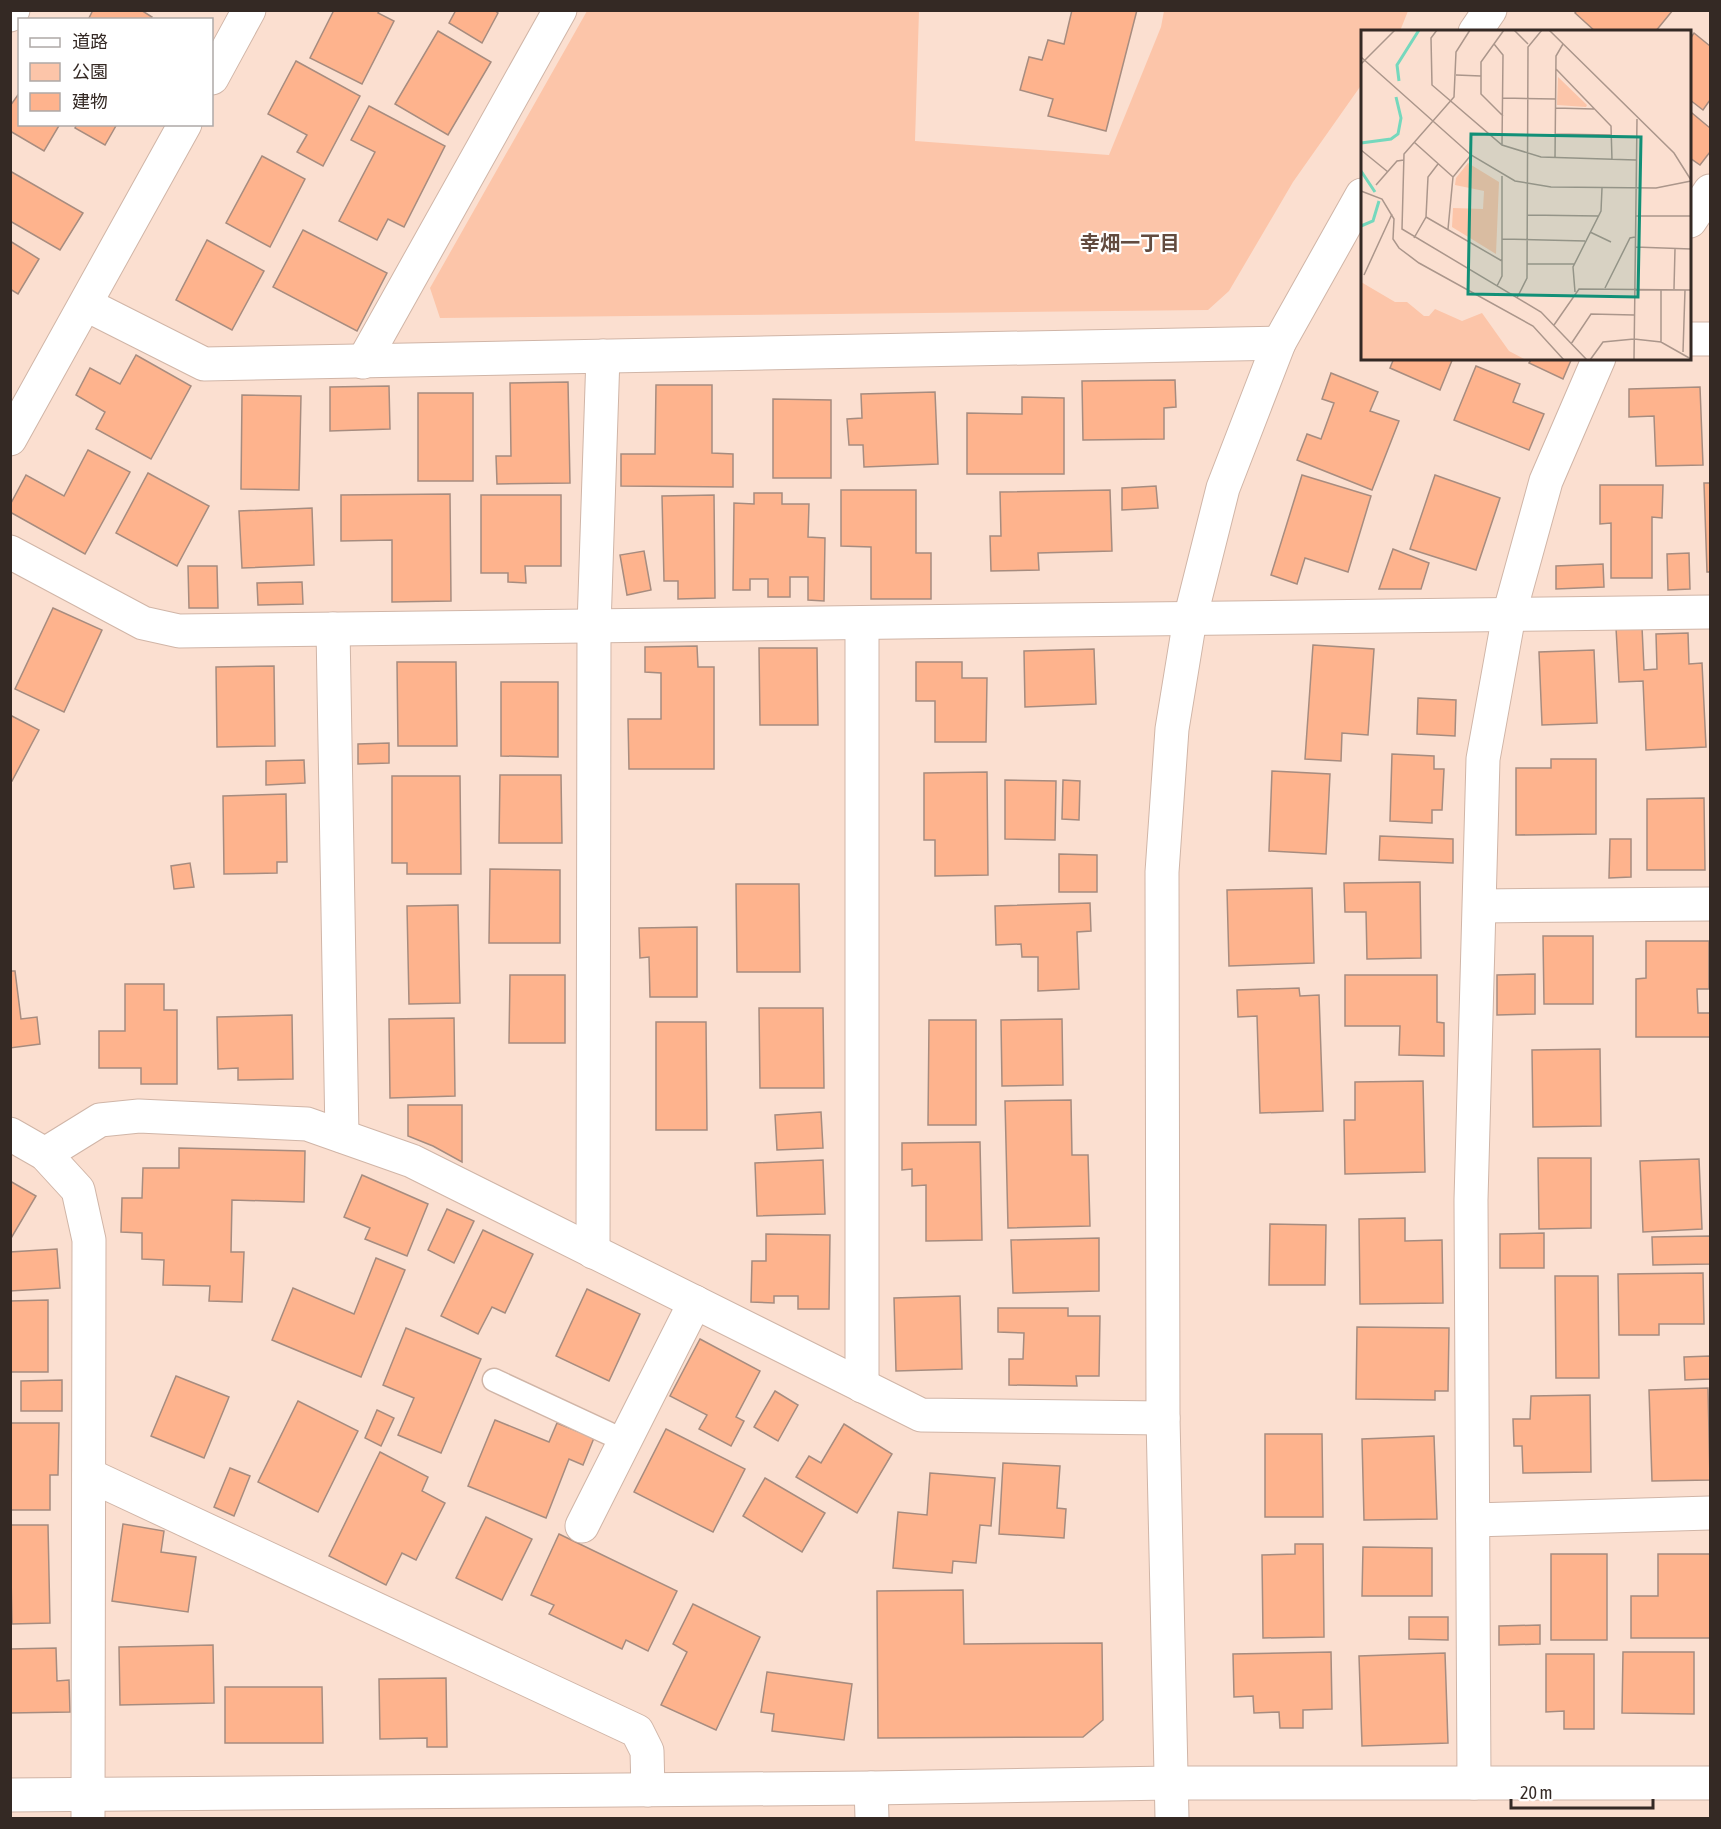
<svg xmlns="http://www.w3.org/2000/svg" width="1721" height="1829" font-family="'Asap Condensed','Noto Sans JP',sans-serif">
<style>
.green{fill:#fcc5a9}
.building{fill:#feb38d;stroke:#a78c7f;stroke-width:1.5}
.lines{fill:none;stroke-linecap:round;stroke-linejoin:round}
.service-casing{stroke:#d0b5a7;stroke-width:25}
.minor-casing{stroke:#d0b5a7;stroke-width:35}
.tertiary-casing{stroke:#d0b5a7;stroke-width:35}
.service{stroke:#fff;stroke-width:22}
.minor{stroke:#fff;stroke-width:33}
.tertiary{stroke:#fff;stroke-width:33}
.labels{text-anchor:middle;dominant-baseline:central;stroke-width:4.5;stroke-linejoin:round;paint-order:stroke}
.neighbourhood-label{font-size:20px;font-weight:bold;fill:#624b3f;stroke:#fff}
.inset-river{fill:none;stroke:#75d8bd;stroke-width:3}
.inset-road{fill:none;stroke:#ab968b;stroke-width:1.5}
.view{fill:#119077;fill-opacity:0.15;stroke:#119077;stroke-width:3}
.inset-edge{fill:none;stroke:#342924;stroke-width:3}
</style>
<rect width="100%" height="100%" fill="#fbdfd0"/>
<!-- green -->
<path class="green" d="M587 11H919L915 141 1109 155 1161 27 1164 11H1408L1400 31 1362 32V84L1293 182 1229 291 1208 310 440 318 430 288Z"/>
<!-- building -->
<g class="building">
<path d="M93 10H141L152 17 150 20H88Z"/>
<path d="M334 10H380L378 13 394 21 362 84 310 58Z"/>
<path d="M456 10H494L498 13 482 43 449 23Z"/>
<path d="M1072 10H1137L1106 131 1048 116 1053 99 1020 90 1029 57 1042 60 1048 40 1064 44Z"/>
<path d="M1577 10H1673L1655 32H1596L1575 13Z"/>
<path d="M438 31 491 62 448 135 395 104Z"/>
<path d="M1694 33 1710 46V100L1703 110 1690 100V39Z"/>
<path d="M296 61 360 96 323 166 297 152 307 135 268 114Z"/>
<path d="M20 92V124H60L44 151 10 131V106Z"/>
<path d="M369 106 445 146 404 227 388 219 377 240 339 221 375 152 351 140Z"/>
<path d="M1692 113 1710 128V152L1700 165 1690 158V116Z"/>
<path d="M77 124H117L105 145 75 128Z"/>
<path d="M262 156 305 179 270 247 226 223Z"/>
<path d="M10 171 83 213 60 250 10 221Z"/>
<path d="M303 230 387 273 357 331 273 287Z"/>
<path d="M207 240 264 271 232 330 176 300Z"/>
<path d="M10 241 39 259 18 294 10 289Z"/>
<path d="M136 355 191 386 151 459 96 429 105 412 76 395 90 368 120 384Z"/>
<path d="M1394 358H1453L1440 390 1390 368Z"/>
<path d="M1532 358H1572L1563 379 1529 363Z"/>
<path d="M1476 366 1520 384 1513 402 1544 414 1529 450 1454 420Z"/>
<path d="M1331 373 1378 392 1370 411 1399 421 1372 490 1297 460 1307 434 1321 439 1334 403 1322 399Z"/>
<path d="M1175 380 1176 407 1164 408V439L1083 440 1082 381Z"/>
<path d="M568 382 570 483 497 484 496 456H511L510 383Z"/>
<path d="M656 385H712V453L733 454V487L621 486V454H655Z"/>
<path d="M389 386 390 429 330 431V387Z"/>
<path d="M1700 387 1703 465 1656 466 1654 416 1629 417V389Z"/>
<path d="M935 392 938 464 864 467 863 445H849L847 419 862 418 861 394Z"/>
<rect x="418" y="393" width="55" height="88"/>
<path d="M242 395 301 396 299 490 241 489Z"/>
<path d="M1022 397 1064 398V474H967V413L1022 414Z"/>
<path d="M773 399 831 400V478H773Z"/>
<path d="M88 450 130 472 85 554 10 512V505L26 475 64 496Z"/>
<path d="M148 473 209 506 177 566 116 533Z"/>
<path d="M1302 475 1371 496 1348 572 1305 558 1297 584 1271 575Z"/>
<path d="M1435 475 1500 498 1476 570 1410 549Z"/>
<path d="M1704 483H1710V572H1707Z"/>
<path d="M1600 485H1663L1662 518 1652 517V578H1611V523L1600 524Z"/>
<path d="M1156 486 1158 508 1122 510V488Z"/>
<path d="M841 490H916V553H931V599H871V547L841 546Z"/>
<path d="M1110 490 1112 551 1038 553 1039 570 991 571 990 536H1001L1000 492Z"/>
<path d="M754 493H782V504H809L808 537 825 538 824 601 808 600V577H790V597H768V579H750V590H733L734 503 754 504Z"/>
<path d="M450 494 451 601 392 602V540L341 541V495Z"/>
<path d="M481 495H561V566H525L526 583 508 582V573H481Z"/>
<path d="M714 495 715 598 678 599V581H664L662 496Z"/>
<path d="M312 508 314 565 242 568 239 511Z"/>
<path d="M1393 549 1429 563 1421 589H1379Z"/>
<path d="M644 551 651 590 627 595 620 555Z"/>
<path d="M1689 553 1690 589 1668 590 1667 554Z"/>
<path d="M1603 564 1604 587 1556 589V566Z"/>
<path d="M188 566H217L218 608H189Z"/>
<path d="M302 582 303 604 258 605 257 583Z"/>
<path d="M53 608 102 630 64 712 15 689Z"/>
<path d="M1642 627 1644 670 1657 669 1656 634 1688 633 1689 664 1702 663 1706 747 1646 750 1643 681 1619 682 1616 628Z"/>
<path d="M1313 645 1374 649 1368 735 1342 733 1341 761 1305 759Z"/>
<path d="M697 646 698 667H714V769H629L628 719H661V673L645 672V647Z"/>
<path d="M759 648H817L818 725H760Z"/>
<path d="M1094 649 1096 704 1025 707 1024 651Z"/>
<path d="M1594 650 1597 723 1542 725 1539 652Z"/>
<path d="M397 662H456L457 746H398Z"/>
<path d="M916 662H962V678H987L986 742H935V701H916Z"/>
<path d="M274 666 275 746 217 747 216 667Z"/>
<path d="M501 682H558V757L501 756Z"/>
<path d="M1418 698 1456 700 1455 736 1417 734Z"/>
<path d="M10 715 39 730 12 781 10 780Z"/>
<path d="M389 743V763L358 764V744Z"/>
<path d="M1392 754 1434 756V769H1444L1442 810H1432V823L1390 821Z"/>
<path d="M1551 759H1596V834L1516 835V768H1551Z"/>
<path d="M304 760 305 783 266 785V761Z"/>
<path d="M1272 771 1330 774 1326 854 1269 851Z"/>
<path d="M987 772 988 875 935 876V840H924V773Z"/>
<path d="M500 775H561L562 843H499Z"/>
<path d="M392 776H460L461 874H407V863H392Z"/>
<path d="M1005 780 1056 781 1055 840 1005 839Z"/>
<path d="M1063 780 1080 781 1079 820 1062 819Z"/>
<path d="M286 794 287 862H277V873L224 874 223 796Z"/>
<path d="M1704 798 1705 870H1647V799Z"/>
<path d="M1380 836 1453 839V863L1379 860Z"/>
<path d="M1610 839H1631V877L1609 878Z"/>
<path d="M1059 854 1097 855V892H1059Z"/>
<path d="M190 863 194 887 174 889 171 866Z"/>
<path d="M490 869 560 870V943H489Z"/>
<path d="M1420 882 1421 958 1367 959 1366 912H1345L1344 883Z"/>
<path d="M736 884H799L800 972H737Z"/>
<path d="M1312 888 1314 963 1229 966 1227 890Z"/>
<path d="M1090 903 1091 931 1077 932 1079 989 1038 991V957H1022L1021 944 996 945 995 906Z"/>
<path d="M458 905 460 1003 409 1004 407 906Z"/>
<path d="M697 927V997H650L649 957 640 958 639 928Z"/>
<path d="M1543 936H1593V1004H1544Z"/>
<path d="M1646 941H1709V989H1697L1698 1013H1710V1037H1636V979L1646 978Z"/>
<path d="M10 971H15L21 1019 37 1017 40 1044 10 1048Z"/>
<path d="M1535 974V1014L1497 1015V975Z"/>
<path d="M510 975H565V1043H509Z"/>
<path d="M1345 975H1437V1022L1444 1023V1056L1399 1055 1400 1026H1345Z"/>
<path d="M125 984H164V1010H177V1084H141V1068H99V1031H125Z"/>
<path d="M1299 988 1300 996 1319 995 1323 1111 1260 1113 1257 1016 1238 1017 1237 990Z"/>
<path d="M759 1008H823L824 1088H760Z"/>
<path d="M292 1015 293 1079 238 1080V1068L218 1069 217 1017Z"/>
<path d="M454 1018 455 1096 390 1098 389 1019Z"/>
<path d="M1062 1019 1063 1085 1002 1086 1001 1020Z"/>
<path d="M929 1020H976V1125H928Z"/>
<path d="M656 1022H706L707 1130H656Z"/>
<path d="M1600 1049 1601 1126 1533 1127 1532 1050Z"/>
<path d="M1423 1081 1425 1172 1345 1174 1344 1120H1355V1082Z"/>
<path d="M1071 1100 1072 1155H1088L1090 1226 1008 1228 1005 1101Z"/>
<path d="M408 1105H462V1162L433 1146 408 1136Z"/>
<path d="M821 1112 823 1148 777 1150 775 1115Z"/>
<path d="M980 1142 982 1240 926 1241V1185L912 1186V1169L902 1170V1143Z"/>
<path d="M179 1148 305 1151 304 1202 232 1200 231 1252H244L242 1302 209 1301 210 1286 163 1285 164 1260 142 1259V1233L121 1232 122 1198H142L143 1168H179Z"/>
<path d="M1538 1158H1591V1228L1539 1229Z"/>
<path d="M1699 1159 1702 1229 1643 1232 1640 1161Z"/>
<path d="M823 1160 825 1214 757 1216 755 1163Z"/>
<path d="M362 1175 428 1204 407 1256 365 1239 370 1228 344 1217Z"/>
<path d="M10 1181 36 1196 10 1240Z"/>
<path d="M447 1209 474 1221 454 1263 428 1250Z"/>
<path d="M1405 1218V1241L1442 1240 1443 1303 1360 1304 1359 1219Z"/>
<path d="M1270 1224 1326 1225 1325 1285H1269Z"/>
<path d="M483 1230 533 1254 505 1313 492 1307 478 1334 441 1316Z"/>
<path d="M1544 1233V1268H1500V1234Z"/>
<path d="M766 1234 830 1235 829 1309H798V1296H774V1303L751 1302 752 1261H766Z"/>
<path d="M1710 1236V1264L1653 1265 1652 1237Z"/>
<path d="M1099 1238V1291L1013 1293 1011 1240Z"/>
<path d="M57 1249 60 1288 10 1291V1252Z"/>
<path d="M376 1258 405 1270 361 1377 272 1340 293 1288 354 1314Z"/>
<path d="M1703 1273 1704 1324H1659V1335H1619L1618 1274Z"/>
<path d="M1555 1276H1598L1599 1378H1556Z"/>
<path d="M587 1289 640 1314 609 1381 556 1356Z"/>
<path d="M960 1296 962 1369 896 1371 894 1298Z"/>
<path d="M48 1300V1372H10V1301Z"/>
<path d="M998 1308H1068V1316H1100L1099 1376H1076L1077 1386 1009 1385V1359H1023L1024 1333 998 1332Z"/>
<path d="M1357 1327 1449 1328 1448 1391H1435V1400L1356 1399Z"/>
<path d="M406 1328 481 1359 441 1453 398 1435 414 1398 383 1385Z"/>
<path d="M700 1339 760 1371 736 1417 744 1421 731 1446 699 1429 707 1415 670 1396Z"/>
<path d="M1710 1356V1379L1685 1380 1684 1357Z"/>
<path d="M176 1376 229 1397 204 1458 151 1436Z"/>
<path d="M62 1380V1411H21V1381Z"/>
<path d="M1708 1388 1710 1480 1652 1481 1649 1390Z"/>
<path d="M775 1391 798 1405 778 1441 754 1427Z"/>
<path d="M1590 1395 1591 1472 1523 1473 1522 1446H1514L1513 1419H1530L1531 1396Z"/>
<path d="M298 1401 358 1431 318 1512 258 1482Z"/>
<path d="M377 1410 394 1418 381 1446 365 1438Z"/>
<path d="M495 1420 549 1442 557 1423 594 1438 583 1465 569 1459 546 1518 468 1486Z"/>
<path d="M10 1423H59L58 1475H50V1510H10Z"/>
<path d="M844 1424 892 1454 857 1513 796 1477 809 1456 821 1463Z"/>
<path d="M666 1429 745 1469 713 1532 634 1492Z"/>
<path d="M1265 1434H1322L1323 1517H1265Z"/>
<path d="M1434 1436 1437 1519 1364 1520 1362 1439Z"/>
<path d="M380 1452 428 1477 422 1491 445 1503 416 1560 402 1553 386 1585 329 1556Z"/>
<path d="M1003 1463 1060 1466 1057 1508 1066 1509 1064 1538 999 1534Z"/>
<path d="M230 1468 250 1476 234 1516 214 1507Z"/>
<path d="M930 1473 995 1478 991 1526 980 1525 976 1563 953 1561 952 1573 893 1568 898 1512 927 1515Z"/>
<path d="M765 1478 825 1513 802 1552 743 1516Z"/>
<path d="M486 1517 532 1539 502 1600 456 1578Z"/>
<path d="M123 1524 164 1531 161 1552 196 1557 188 1612 112 1601Z"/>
<path d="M10 1525H48L50 1623 12 1624Z"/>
<path d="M559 1534 677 1591 648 1651 626 1640 622 1649 549 1614 554 1605 531 1595Z"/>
<path d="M1295 1544H1323L1324 1637 1263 1638 1262 1555 1295 1554Z"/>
<path d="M1363 1547 1432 1548V1596H1362Z"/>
<rect x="1551" y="1554" width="56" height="86"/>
<path d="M1658 1554H1710V1638H1631V1596H1658Z"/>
<path d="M963 1590 964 1644 1102 1643 1103 1720 1083 1737 878 1738 877 1591Z"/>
<path d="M693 1604 760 1637 716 1730 661 1705 687 1652 673 1644Z"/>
<path d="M1409 1617H1448V1640L1409 1639Z"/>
<path d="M1540 1625V1644L1499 1645V1626Z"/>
<path d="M213 1645 214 1703 120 1705 119 1647Z"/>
<path d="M56 1648 57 1681 69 1680 70 1712 10 1713V1649Z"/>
<path d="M1331 1652 1332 1709 1303 1710V1728H1280L1279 1712 1254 1713 1253 1696 1234 1697 1233 1654Z"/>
<path d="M1623 1652H1694V1714L1622 1713Z"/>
<path d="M1445 1653 1448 1743 1362 1746 1359 1656Z"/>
<path d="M1546 1654H1594V1729H1564V1711L1546 1712Z"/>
<path d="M767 1672 852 1684 844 1740 772 1731 774 1714 761 1712Z"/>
<path d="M446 1678 447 1747H427V1738L380 1739 379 1679Z"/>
<path d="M225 1687H322L323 1743H225Z"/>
</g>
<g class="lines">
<defs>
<path id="service" d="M494 1380 625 1441"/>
<g id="minor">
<path d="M10 15 13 10"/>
<path d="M212 78 249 10"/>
<path d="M1690 221 1710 191"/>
<path d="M87 305 204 364 1279 343"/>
<path d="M1690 339H1710"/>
<path d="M363 362 560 10"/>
<path d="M10 439 185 124"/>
<path d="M10 552 143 623 179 631 1710 612"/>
<path d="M333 629 342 1136"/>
<path d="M1480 906 1710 904"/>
<path d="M10 1134 45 1154 78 1190 89 1240 88 1818"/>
<path d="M45 1154 100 1120 139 1116 307 1124 412 1161 921 1415 1163 1418"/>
<path d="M593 1252 594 626 603 356"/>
<path d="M862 1386V623"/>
<path d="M89 1475 637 1731 647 1751 648 1790"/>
<path d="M1473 1520 1710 1513"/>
<path d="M582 1526 695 1302"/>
<path d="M1474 1783 1471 1200 1483 759 1509 615 1546 481 1599 358"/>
<path d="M871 1788 872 1818"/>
<path d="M10 1795 871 1788 1171 1783H1710"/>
</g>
<g id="tertiary">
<path d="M1475 32 1490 10"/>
<path d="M1172 1818 1163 1418 1162 872 1172 729 1190 619 1223 488 1279 343 1362 195"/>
</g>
</defs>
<!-- service casing -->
<use href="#service" class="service-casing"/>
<!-- minor casing -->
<use href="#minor" class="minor-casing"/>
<!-- tertiary casing -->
<use href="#tertiary" class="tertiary-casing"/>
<!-- service -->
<use href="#service" class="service"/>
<!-- minor -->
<use href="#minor" class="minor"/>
<!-- tertiary -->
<use href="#tertiary" class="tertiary"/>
</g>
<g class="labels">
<!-- neighbourhood labels -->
<g class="neighbourhood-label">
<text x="1130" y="242">幸畑一丁目</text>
</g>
</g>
<!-- overview -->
<g transform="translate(1361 30)">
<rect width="330" height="330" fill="#fbdfd0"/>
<path d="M197 47 226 75 225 77 196 75ZM107 133 138 152 135 224 91 197 92 178 122 179 123 161 94 155 95 148ZM0 252 34 272H46L63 286H68L74 279 101 291 121 283 148 321 165 330H0Z" fill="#fcc5a9"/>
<path class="inset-river" d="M38 51 36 35 58 0M0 113 30 109 37 104 40 88 35 67M0 141 14 162M0 196 12 191 18 171"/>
<path class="inset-road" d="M76 0 70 8 71 55 141 115 180 127 275 130M109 0 95 22 93 67 43 124 41 199 180 282 226 330M153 0 167 14M188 0 313 123 330 150M133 14 142 25 141 115M0 27 110 125 154 151 190 157 295 158 330 151M0 34 34 0M195 39 250 96 251 130M95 45 120 46M142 68 194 69M194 78 233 79M142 86 120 64V32L143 0M194 104 250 105M53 112 92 147M0 120 27 142M194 128 195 26 202 14M15 155 36 131 43 130M0 161 21 169 33 189 32 209 38 218 58 233 172 296 203 330M166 185 237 186M275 186H330M65 187 141 231M87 199 92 147 110 125M229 202 250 212M53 208 65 187 67 147 77 134M141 209 224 211M274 217 330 219M166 234H213M3 245 31 184M136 256 141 246V146M244 258 269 208 274 207M313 259 314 219M214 262 212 237 240 181 241 158M156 268 166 248 167 17 181 0M193 295 218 259 330 260M300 312V259M210 314 230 284 273 285M322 322 324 260M229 330 242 312 273 309 300 312 330 329M273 330 276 89"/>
<path class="view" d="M110 104 280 107 277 267 107 264Z"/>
<rect width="330" height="330" class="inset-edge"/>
</g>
<!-- border -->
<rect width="1721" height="1829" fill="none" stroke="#342924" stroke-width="24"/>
<!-- legend -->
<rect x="18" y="18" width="195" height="108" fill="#ffffff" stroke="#aea9a7" stroke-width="1.5"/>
<rect x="30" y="38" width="30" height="9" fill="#ffffff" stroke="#aea9a7" stroke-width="1.5"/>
<text x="72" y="48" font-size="18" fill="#342924">道路</text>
<rect x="30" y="63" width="30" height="18" fill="#fcc5a9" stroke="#aea9a7" stroke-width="1.5"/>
<text x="72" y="78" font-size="18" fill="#342924">公園</text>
<rect x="30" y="93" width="30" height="18" fill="#feb38d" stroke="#aea9a7" stroke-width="1.5"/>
<text x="72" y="108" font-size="18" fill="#342924">建物</text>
<!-- scale -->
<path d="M1511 1799v9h142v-9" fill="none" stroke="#342924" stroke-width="3"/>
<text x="1520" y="1799" font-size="18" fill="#342924" stroke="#ffffff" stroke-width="4.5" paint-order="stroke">20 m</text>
</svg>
